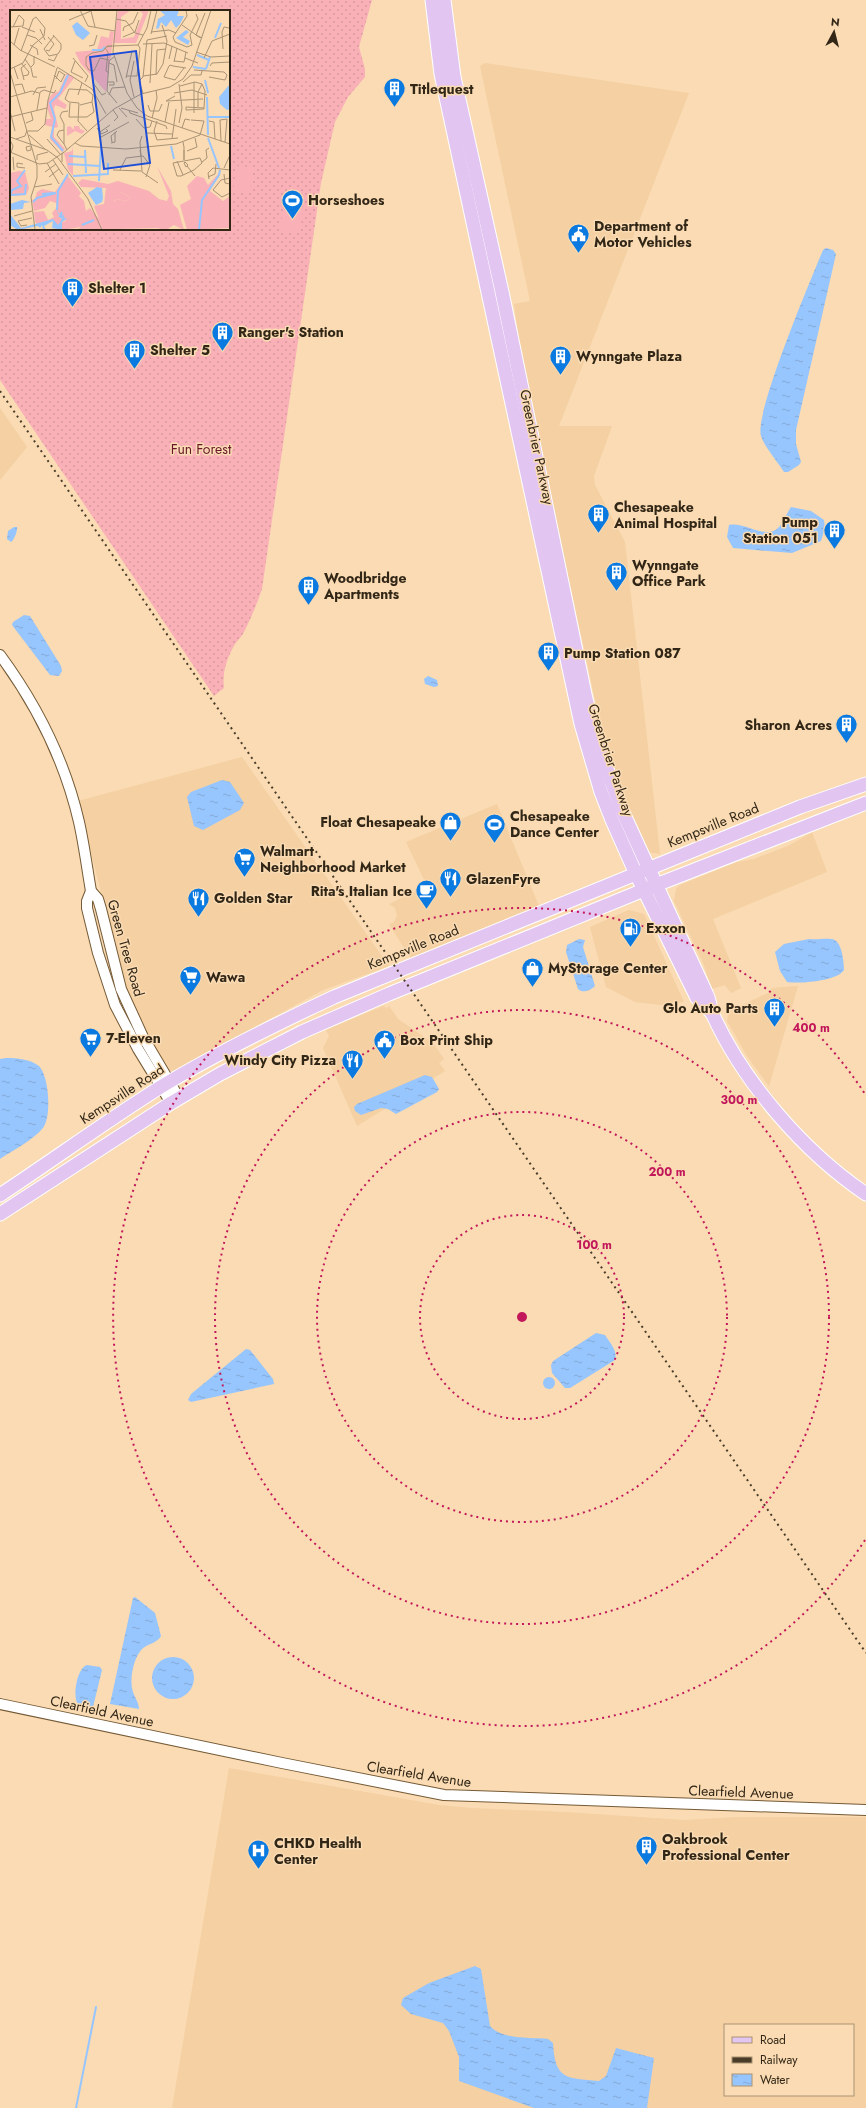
<svg xmlns="http://www.w3.org/2000/svg" width="866" height="2108" font-family="Jost,sans-serif">
<style>
.built{fill:#f4d0a2;fill-rule:evenodd}
.grass{fill:url(#grass-dots);fill-rule:evenodd}
.garden{fill:#f9b1b7}
.water{fill:url(#water-ripples)}
.lines{fill:none;stroke-linecap:round;stroke-linejoin:round}
.stream{stroke:#97c5fd;stroke-width:2}
.minor-casing{stroke:#755a36;stroke-width:12}
.major-casing{stroke:#fff;stroke-width:15}
.minor{stroke:#fff;stroke-width:10}
.major{stroke:#e3c5f2;stroke-width:13}
.rail{stroke:#493c29;stroke-width:2;stroke-dasharray:2 4;stroke-linecap:butt}
.ring{fill:none;stroke:#c2185b;stroke-width:2;stroke-dasharray:2 4}
.labels{text-anchor:middle;dominant-baseline:central;stroke-width:3;stroke-linejoin:round;paint-order:stroke}
.poi-label{font-size:14px;font-weight:bold;fill:#322717;stroke:#fadbb3;text-anchor:start}
.street-label{font-size:14px;fill:#322717;stroke:#fadbb3}
.park-label{font-size:14px;fill:#681828;stroke:#fadbb3}
.inset-river{fill:none;stroke:#97c5fd;stroke-width:2}
.inset-road{fill:none;stroke:#aa9375;stroke-width:1}
.view{fill:#1d4ed8;fill-opacity:0.15;stroke:#1d4ed8;stroke-width:2}
.inset-edge{fill:none;stroke:#322717;stroke-width:2}
.centre{fill:#c2185b;stroke:#fadbb3;stroke-width:2}
.ring-label{font-size:12px;text-anchor:middle;font-weight:bold;fill:#c2185b;stroke:#fadbb3;stroke-width:3;stroke-linejoin:round;paint-order:stroke}
</style>
<defs>
<pattern id="grass-dots" width="8" height="8" patternUnits="userSpaceOnUse"><rect width="8" height="8" fill="#f9b1b7"/><path d="M2 2h.1M6 6h.1" fill="none" stroke="#d6989d" stroke-width="1.8" stroke-linecap="round"/></pattern>
<pattern id="water-ripples" width="26" height="14" patternUnits="userSpaceOnUse"><rect width="26" height="14" fill="#97c5fd"/><path d="M2 4q2-2 4 0t4 0M15 11q2-2 4 0t4 0" fill="none" stroke="#83a9d8"/></pattern>
</defs>
<rect width="100%" height="100%" fill="#fadbb3"/>
<!-- built -->
<g class="built">
<path d="M485 63 689 93 559 426H612L594 476 595 485 625 542 660 854 648 852 644 847 613 774 606 750 524 375 514 304 530 301 480 66Z"/>
<path d="M0 408 27 447 0 480Z"/>
<path d="M242 757 389 966 323 990 178 1069 172 1071 167 1069 155 1051 124 983 78 801Z"/>
<path d="M497 804 539 906 411 959 389 924 393 923 397 916 395 908 389 904 427 886 406 842Z"/>
<path d="M812 832 827 872 713 919 741 988 731 993 725 985 712 989 704 965 674 901 676 889 680 885 737 862 754 859 790 845Z"/>
<path d="M629 910 644 914 684 1002 661 1005 635 1002 606 987 590 927Z"/>
<path d="M798 986 769 1086 747 1056 727 1021 729 1011 768 993 772 988Z"/>
<path d="M383 1006 387 1008 389 1006 398 1019 433 1043 444 1059 439 1063 445 1071 357 1126 323 1048 329 1036 326 1030Z"/>
<path d="M229 1768 439 1805 472 1808 565 1812 684 1820 738 1817H866V2108H172ZM725 2025H853V2095H725Z"/>
</g>
<!-- grass -->
<path class="grass" d="M0 0H372L359 47 365 69V77L348 97 335 122 321 183 262 589C257 604 251 618 244 632 242 636 238 640 235 644 227 658 222 672 224 688L214 696 0 380ZM11 11H229V229H11Z"/>
<!-- garden -->
<g class="garden">
<path d="M229 165H233L231 192H229Z"/>
<path d="M236 166 252 167 250 193 233 192Z"/>
<path d="M283 208 303 211 300 233 280 230Z"/>
</g>
<!-- water -->
<g class="water">
<path d="M826 248 833 250 836 254 796 430V444L801 462 799 465 788 472H784C778 462 764 446 761 436 754 414 811 279 823 250Z"/>
<path d="M791 507 811 511 824 520 825 528 821 541 792 553 733 548 727 537 729 525C745 521 767 542 780 526 784 520 787 513 791 507Z"/>
<path d="M14 527H17C18 530 14 540 11 542L7 539 8 531Z"/>
<path d="M24 615 30 616 61 666 62 671 59 676 50 675 12 625 13 622Z"/>
<path d="M428 676 437 680 438 686 434 687 425 684 424 679Z"/>
<path d="M222 780 230 782 244 803 240 810 203 830 194 826 187 797 191 792Z"/>
<path d="M579 939 585 940 583 947 595 986C591 990 583 994 578 989L566 952 567 945Z"/>
<path d="M809 939C817 940 824 938 831 939 842 939 844 962 844 970 838 981 799 984 787 982L780 971 775 952 784 944Z"/>
<path d="M6 1058C17 1058 30 1059 39 1066 49 1076 52 1117 43 1128 32 1141 13 1150 0 1159V1059Z"/>
<path d="M425 1075 432 1077 439 1089 437 1092 396 1114 388 1109 381 1108 361 1115 355 1111 354 1107 357 1104Z"/>
<path d="M596 1333 605 1335C610 1343 618 1351 615 1360L570 1388H565L552 1373 551 1365 553 1361Z"/>
<path d="M246 1349 250 1350 273 1379 274 1384 191 1402 188 1400 191 1394Z"/>
<circle cx="549" cy="1383" r="6"/>
<path d="M135 1597 155 1613 161 1636C158 1643 146 1644 141 1650 133 1660 129 1680 133 1692 135 1698 139 1703 139 1709L110 1704 133 1598Z"/>
<circle cx="173" cy="1678" r="21"/>
<path d="M87 1665 100 1667 102 1670 93 1707 78 1704C72 1696 77 1668 87 1665Z"/>
<path d="M475 1966 481 1969 490 2026C502 2040 531 2037 548 2039L553 2043C555 2080 566 2078 599 2081L606 2076 616 2048 654 2058 647 2108H534L459 2081V2057L449 2031 443 2023 411 2014 401 2005 403 1998 429 1983Z"/>
</g>
<g class="lines">
<!-- stream -->
<path class="stream" d="M76 2108 96 2007"/>
<defs>
<g id="minor">
<path d="M0 655C36 704 65 761 79 822 84 844 87 868 91 891L98 899 101 909 121 989 143 1037 179 1098"/>
<path d="M91 891 87 901V908L98 953 115 1005 138 1049 171 1103"/>
<path d="M0 1704 282 1763 444 1795 866 1810"/>
</g>
<g id="major">
<path d="M432 0 441 74 581 724 601 792 612 820 636 874 697 998 712 1013"/>
<path d="M444 0 454 77 502 292 586 699 602 755 620 806 707 995C710 1001 710 1009 713 1015 744 1083 804 1152 866 1194"/>
<path d="M0 1195C53 1160 105 1122 159 1088 215 1054 274 1025 334 997L800 807 866 784"/>
<path d="M0 1214 171 1103 220 1074 302 1032 389 994 656 885 866 803"/>
</g>
</defs>
<!-- minor casing -->
<use href="#minor" class="minor-casing"/>
<!-- major casing -->
<use href="#major" class="major-casing"/>
<!-- minor -->
<use href="#minor" class="minor"/>
<!-- major -->
<use href="#major" class="major"/>
<!-- rail -->
<path class="rail" d="M0 391 866 1653"/>
</g>
<!-- distance rings -->
<g class="ring">
<circle cx="522" cy="1317" r="102"/>
<circle cx="522" cy="1317" r="205"/>
<circle cx="522" cy="1317" r="307"/>
<path d="M865 1540A409 409 0 1 1 865 1094"/>
</g>
<!-- icons -->
<defs>
<symbol id="building-pin" viewBox="-11 -11 22 30"><path d="M0 17L-7.5 6A9.5 9.5 0 1 1 7.5 6Z" fill="#0a79e0" stroke="#fadbb3"/><path d="M-4-6H4V6H1V3H-1V6H-4ZM-2.5-4.3h1.7v1.8h-1.7ZM.8-4.3h1.7v1.8H.8ZM-2.5-1h1.7V.8h-1.7ZM.8-1h1.7V.8H.8Z" fill="#fff"/></symbol>
<symbol id="stadium-pin" viewBox="-11 -11 22 30"><path d="M0 17L-7.5 6A9.5 9.5 0 1 1 7.5 6Z" fill="#0a79e0" stroke="#fadbb3"/><path d="M0-5a6.5 5 0 1 0 0 10a6.5 5 0 1 0 0-10ZM-3.5-1.8h7v3.6h-7Z" fill="#fff"/></symbol>
<symbol id="civic-pin" viewBox="-11 -11 22 30"><path d="M0 17L-7.5 6A9.5 9.5 0 1 1 7.5 6Z" fill="#0a79e0" stroke="#fadbb3"/><path d="M-.6-6.5H3V-4.5H.6V-3L4-1V1h2V6H-6V1h2V-1L-.6-3ZM-1.2 2.5V6h2.4V2.5Z" fill="#fff"/></symbol>
<symbol id="shop-pin" viewBox="-11 -11 22 30"><path d="M0 17L-7.5 6A9.5 9.5 0 1 1 7.5 6Z" fill="#0a79e0" stroke="#fadbb3"/><path d="M-5-2.5h2.3a2.7 3.5 0 0 1 5.4 0H5L5.5 6h-11ZM-1.5-2.5h3a1.5 2.3 0 0 0-3 0Z" fill="#fff"/></symbol>
<symbol id="supermarket-pin" viewBox="-11 -11 22 30"><path d="M0 17L-7.5 6A9.5 9.5 0 1 1 7.5 6Z" fill="#0a79e0" stroke="#fadbb3"/><path d="M-6-5.5h2.5l.6 2H6L4.5 2H-2.5L-4.4-4H-6ZM-1.5 3.2a1.3 1.3 0 1 0 .1 0ZM3 3.2a1.3 1.3 0 1 0 .1 0Z" fill="#fff"/></symbol>
<symbol id="restaurant-pin" viewBox="-11 -11 22 30"><path d="M0 17L-7.5 6A9.5 9.5 0 1 1 7.5 6Z" fill="#0a79e0" stroke="#fadbb3"/><path d="M-5-6h1v4h1v-4h1v4h1v-4h1v5L-1.5 .5V6h-2V.5L-5-1ZM5-6V6H3V1.5H1.5Q1.5-4 5-6Z" fill="#fff"/></symbol>
<symbol id="cafe-pin" viewBox="-11 -11 22 30"><path d="M0 17L-7.5 6A9.5 9.5 0 1 1 7.5 6Z" fill="#0a79e0" stroke="#fadbb3"/><path d="M-5.5-4.5H6V0H3Q3 3.5 0 3.5H-2.5Q-5.5 3.5-5.5 0ZM3-3.2v2h1.7v-2ZM-6 4.5H4V6H-6Z" fill="#fff"/></symbol>
<symbol id="fuel-pin" viewBox="-11 -11 22 30"><path d="M0 17L-7.5 6A9.5 9.5 0 1 1 7.5 6Z" fill="#0a79e0" stroke="#fadbb3"/><path d="M-5.5-6h7V0h2V4h1.3V-2.5L3-4.5l.8-.8L6-3V5H2.5V1h-1V6h-7ZM-4.2-4.7v3.2H.2V-4.7Z" fill="#fff"/></symbol>
<symbol id="hospital-pin" viewBox="-11 -11 22 30"><path d="M0 17L-7.5 6A9.5 9.5 0 1 1 7.5 6Z" fill="#0a79e0" stroke="#fadbb3"/><path d="M-5-5h3v3.5h4V-5h3V5h-3V1.5h-4V5h-3Z" fill="#fff"/></symbol>
</defs>
<g fill-rule="evenodd">
<use href="#building-pin" x="382" y="76" width="25" height="34"/>
<use href="#stadium-pin" x="280" y="188" width="25" height="34"/>
<use href="#civic-pin" x="566" y="222" width="25" height="34"/>
<use href="#building-pin" x="60" y="276" width="25" height="34"/>
<use href="#building-pin" x="210" y="320" width="25" height="34"/>
<use href="#building-pin" x="122" y="338" width="25" height="34"/>
<use href="#building-pin" x="548" y="344" width="25" height="34"/>
<use href="#building-pin" x="586" y="502" width="25" height="34"/>
<use href="#building-pin" x="822" y="518" width="25" height="34"/>
<use href="#building-pin" x="604" y="560" width="25" height="34"/>
<use href="#building-pin" x="296" y="574" width="25" height="34"/>
<use href="#building-pin" x="536" y="640" width="25" height="34"/>
<use href="#building-pin" x="834" y="712" width="25" height="34"/>
<use href="#shop-pin" x="438" y="810" width="25" height="34"/>
<use href="#stadium-pin" x="482" y="812" width="25" height="34"/>
<use href="#supermarket-pin" x="232" y="846" width="25" height="34"/>
<use href="#restaurant-pin" x="438" y="866" width="25" height="34"/>
<use href="#cafe-pin" x="414" y="878" width="25" height="34"/>
<use href="#restaurant-pin" x="186" y="886" width="25" height="34"/>
<use href="#fuel-pin" x="618" y="916" width="25" height="34"/>
<use href="#shop-pin" x="520" y="956" width="25" height="34"/>
<use href="#supermarket-pin" x="178" y="964" width="25" height="34"/>
<use href="#building-pin" x="762" y="996" width="25" height="34"/>
<use href="#supermarket-pin" x="78" y="1026" width="25" height="34"/>
<use href="#civic-pin" x="372" y="1028" width="25" height="34"/>
<use href="#restaurant-pin" x="340" y="1048" width="25" height="34"/>
<use href="#building-pin" x="634" y="1834" width="25" height="34"/>
<use href="#hospital-pin" x="246" y="1838" width="25" height="34"/>
</g>
<g class="labels">
<!-- poi labels -->
<g class="poi-label">
<text x="410" y="89">Titlequest</text>
<text x="308" y="200">Horseshoes</text>
<text x="594" y="226">Department of<tspan x="594" dy="16">Motor Vehicles</tspan></text>
<text x="88" y="288">Shelter 1</text>
<text x="238" y="332">Ranger's Station</text>
<text x="150" y="350">Shelter 5</text>
<text x="576" y="356">Wynngate Plaza</text>
<text x="614" y="507">Chesapeake<tspan x="614" dy="16">Animal Hospital</tspan></text>
<text x="818" y="522" text-anchor="end">Pump<tspan x="818" dy="16">Station 051</tspan></text>
<text x="632" y="565">Wynngate<tspan x="632" dy="16">Office Park</tspan></text>
<text x="324" y="578">Woodbridge<tspan x="324" dy="16">Apartments</tspan></text>
<text x="564" y="653">Pump Station 087</text>
<text x="832" y="725" text-anchor="end">Sharon Acres</text>
<text x="510" y="816">Chesapeake<tspan x="510" dy="16">Dance Center</tspan></text>
<text x="436" y="822" text-anchor="end">Float Chesapeake</text>
<text x="260" y="851">Walmart<tspan x="260" dy="16">Neighborhood Market</tspan></text>
<text x="466" y="879">GlazenFyre</text>
<text x="412" y="891" text-anchor="end">Rita's Italian Ice</text>
<text x="214" y="898">Golden Star</text>
<text x="646" y="928">Exxon</text>
<text x="548" y="968">MyStorage Center</text>
<text x="206" y="977">Wawa</text>
<text x="758" y="1008" text-anchor="end">Glo Auto Parts</text>
<text x="106" y="1038">7-Eleven</text>
<text x="400" y="1040">Box Print Ship</text>
<text x="336" y="1060" text-anchor="end">Windy City Pizza</text>
<text x="662" y="1839">Oakbrook<tspan x="662" dy="16">Professional Center</tspan></text>
<text x="274" y="1843">CHKD Health<tspan x="274" dy="16">Center</tspan></text>
</g>
<!-- street labels -->
<g class="street-label">
<text transform="translate(537 447) rotate(78)">Greenbrier Parkway</text>
<text transform="translate(611 760) rotate(72)">Greenbrier Parkway</text>
<text transform="translate(713 825) rotate(-22)">Kempsville Road</text>
<text transform="translate(413 947) rotate(-22)">Kempsville Road</text>
<text transform="translate(126 948) rotate(74)">Green Tree Road</text>
<text transform="translate(122 1094) rotate(-33)">Kempsville Road</text>
<text transform="translate(102 1711) rotate(12)">Clearfield Avenue</text>
<text transform="translate(419 1774) rotate(9)">Clearfield Avenue</text>
<text transform="translate(741 1792) rotate(2)">Clearfield Avenue</text>
</g>
<!-- park labels -->
<g class="park-label">
<text x="201" y="449">Fun Forest</text>
</g>
</g>
<!-- overview -->
<g transform="translate(10 10)">
<rect width="220" height="220" fill="#fadbb3"/>
<path d="M108 0H121L111 7V29L124 27 133 4 129 0H139L126 33H103ZM100 21 104 22 96 82 71 54 65 42 87 40 91 26 99 28Z" fill="#f9b1b7"/>
<path d="M57 63 64 68 48 89 57 95 55 99 45 95 44 99 48 117 44 118V127L55 139 52 142 40 129 42 117 35 115 36 109H41L37 98 38 90 42 84 49 81ZM63 137V165H62L58 159 54 143 62 141ZM103 181 110 182 120 187 117 191 106 189 103 192Z" fill="#f9b1b7"/>
<path d="M147 156 161 181 163 194 168 199 174 220 164 215 156 220 147 218 67 220 71 217 52 220V212L56 211 47 201 52 210 48 215 46 216 43 209 27 214 25 212 24 202 34 201 38 210 44 207 42 203 47 197 46 193 40 191 35 198 24 201 22 190 25 189 27 182 32 179 45 182 57 165 71 183 69 186 74 191 76 201 80 198 89 209 84 196 94 194 96 178 71 177 68 173 72 169 98 174 108 171 139 181 149 189 157 191 159 186ZM103 181 104 184 110 182 120 187 117 191 106 189 104 192ZM9 161 15 162 19 178 16 185 0 186V163ZM211 161 200 181 213 191 220 186V218L177 220 170 195 181 189 177 176 187 166 194 168 198 175Z" fill="#f9b1b7" fill-rule="evenodd"/>
<path d="M60 116 64 120V116H69L70 119 75 121 72 124 65 121 57 126V117Z" fill="#f9b1b7"/>
<path d="M149 0H169L167 6H174L170 14 166 18 161 10 156 17 151 12 149 18 146 19 148 9 155 5ZM67 12 80 23 73 30 66 25 62 16ZM176 20 179 22 173 27 180 31 178 35 166 28ZM220 74V99L217 100 210 94 209 87ZM87 177 92 178 93 188 92 192 86 195 78 183ZM12 190 21 192 14 193 13 199 0 200V194ZM47 199 49 204 52 201 53 209V204L55 209 58 208 52 212V220L42 218 43 211 34 216 36 220 33 219 32 215 30 218 28 216 8 220 0 215V204L11 218 43 209 48 215 52 209 48 206 50 205 48 204Z" fill="#97c5fd"/>
<path class="inset-river" d="M205 28 211 13M82 40H92L95 37M187 45 199 50M183 57 196 59M196 59 200 47M195 70 198 83M197 87 198 125M198 107H220M198 128 209 158M161 136 164 149M75 140 76 163M53 141 41 127 45 109 40 93 50 83 58 65M59 146 75 147M58 154 90 156M63 166 98 164V153M89 171 91 138M32 184 44 183M0 185 2 180 11 176 7 171 15 160M1 185 15 184 16 174M23 192 27 188 46 183M47 200 48 181 58 164M72 215 84 210M189 220 192 190 209 165 210 160"/>
<path class="inset-road" d="M70 0 78 16 105 21M107 0 103 42 117 83 127 98 137 106 220 134M176 0 177 6 163 27 165 32 177 37 182 35 180 25 188 9 186 4M106 9 116 11 125 23 133 25M59 10 81 1 85 17M172 15 189 27 192 28 186 25M0 17 13 16 14 10 9 5M3 17 9 5M12 17 25 22M30 19 35 30M113 21 114 17 123 13 128 2M141 22 159 20 166 23M141 24 147 0M17 25 26 28 32 34M186 25 195 3M113 27 125 22 129 10M0 31 10 40 45 57M133 34 154 33 178 43M4 35 9 18M20 35 27 39 28 45M79 36 84 35 87 25M102 36 128 35 137 18 141 0M96 37 102 36H97L96 37 93 41 82 43 76 47V55L79 60 84 61 90 48 99 50M95 38 98 42 96 61 99 63M213 39 212 22 214 17 219 18M36 40 39 41 44 34 38 27M186 42 201 47 220 46M39 46 48 44 51 39V34L43 25M39 46 34 39 44 26M105 46 99 51 97 81 107 93M63 48 78 66 75 72M175 48 188 53M194 48 202 31 220 24M15 49 21 58 23 67H27M38 49 44 51 47 45M159 49 162 36M65 51 61 62 73 68M164 51 174 52 176 42M164 52 167 38M11 53 19 62 18 65 13 66M99 53 104 55 107 72M200 56 202 53 220 52M4 57 8 69M21 57 24 54V46M47 57 82 79 96 104M174 58 165 70 154 67 159 56 160 55 163 56 176 58M0 59 13 53 23 35 34 26 35 18 26 7 23 9 11 41M184 60 214 62 217 65 215 70 199 67M0 62 27 156V168L21 187 25 220M44 65 51 72 55 64M146 65 147 40 156 39M116 66H127L130 38 128 35M133 66 147 64 153 54 157 31 152 15M116 68 122 41M46 69 49 61 55 65M14 70 11 58 16 54M98 72H104V75H99M173 72 181 65H191L192 61M184 72V103M83 73 92 85 96 83M140 73 142 34M5 75 12 74 15 83M170 76 185 72 192 74 195 81 194 98M133 83 129 71 133 67 137 30 157 26M164 83 182 80 197 85M23 85 27 78 36 77M68 85 72 73M99 85 102 78 115 77M165 86 156 91 193 89M0 87 22 81 29 83M124 87 120 70 124 51M60 93 59 107H77L84 102 82 92M70 95 82 92 83 85 77 80 59 79 55 89 59 92 69 93 68 111 77 121M138 95 140 101H149L152 94M176 97 194 98V99L176 100ZM188 97V82L192 74M109 98 117 107M111 98 128 103M27 100 30 82 34 80 44 83 46 80M103 100 108 107 104 111M119 100 120 103 156 116 157 119M0 101 5 121M0 107 37 98M142 108 147 88 146 80M126 109 134 118 140 117 142 111M147 111 144 121 147 130 168 128M199 111 204 112 205 129M155 112 159 92M16 113 23 110 21 102M169 113 172 98 169 74M87 118 91 124 98 121 96 119M172 118 175 109 180 110M18 121H28L35 114 38 90 47 58M90 122 100 115M137 123 162 124M19 125 35 139M0 127 37 140 48 148 78 189 92 220M91 127 119 112M6 129 15 126 17 120M37 129 50 144M162 129 166 99M0 130 3 136 1 143M211 131 210 110 217 109 215 132M102 132 101 126 107 121M173 132 174 137V150V140M65 133 71 136 116 139 166 134 190 125 194 111 181 110M101 133 105 132V122M54 134 47 125 49 121 54 120M20 136 16 137 17 141 21 140V136M59 138 104 99 131 84 160 77 173 69 182 56 201 0M57 140 54 134V114L50 106 52 102 58 101M130 140 131 146 130 132 132 126M177 141 187 137 185 128M0 142 29 154 38 153 54 142M131 146 132 162 148 173M3 147 4 160M190 148 192 153 184 160 171 166H167L163 153ZM27 150V145L38 142M43 150 53 165M167 151 173 165M52 152V144L60 137M175 152 178 155 176 157 174 153ZM192 152 197 148 196 140 199 138M37 153 49 174M13 154 7 153V157L15 158M177 156 185 166M214 158 220 145M103 160 131 161M110 160 116 148 133 146 140 155 136 167M35 162 46 154M214 164 215 173 220 174M39 167 49 159M198 167 205 164 206 154M220 168 211 170 203 180 212 187 220 183M199 169 198 163 203 158 220 160M24 177 42 174M4 206 22 201M17 215 11 216 8 211 22 208"/>
<path class="view" d="M126 41 140 153 94 159 80 47Z"/>
<rect width="220" height="220" class="inset-edge"/>
</g>
<circle cx="522" cy="1317" r="6" class="centre"/>
<g class="ring-label">
<text x="811" y="1032">400 m</text>
<text x="739" y="1104">300 m</text>
<text x="667" y="1176">200 m</text>
<text x="594" y="1249">100 m</text>
</g>
<!-- legend -->
<rect x="724" y="2024" width="130" height="72" fill="#fadbb3" stroke="#aa9375"/>
<rect x="732" y="2037" width="20" height="6" fill="#e3c5f2" stroke="#aa9375"/>
<text x="760" y="2044" font-size="12" fill="#322717">Road</text>
<rect x="732" y="2057" width="20" height="6" fill="#493c29" stroke="#aa9375"/>
<text x="760" y="2064" font-size="12" fill="#322717">Railway</text>
<rect x="732" y="2074" width="20" height="12" fill="url(#water-ripples)" stroke="#aa9375"/>
<text x="760" y="2084" font-size="12" fill="#322717">Water</text>
<!-- north arrow -->
<g transform="translate(834 32) rotate(7)" stroke="#fadbb3" stroke-width="3" paint-order="stroke">
<path d="M0-3L7 15L0 10L-7 15Z" fill="#322717"/>
<text y="-6" font-size="11" font-weight="bold" text-anchor="middle" fill="#322717">N</text>
</g>
</svg>
